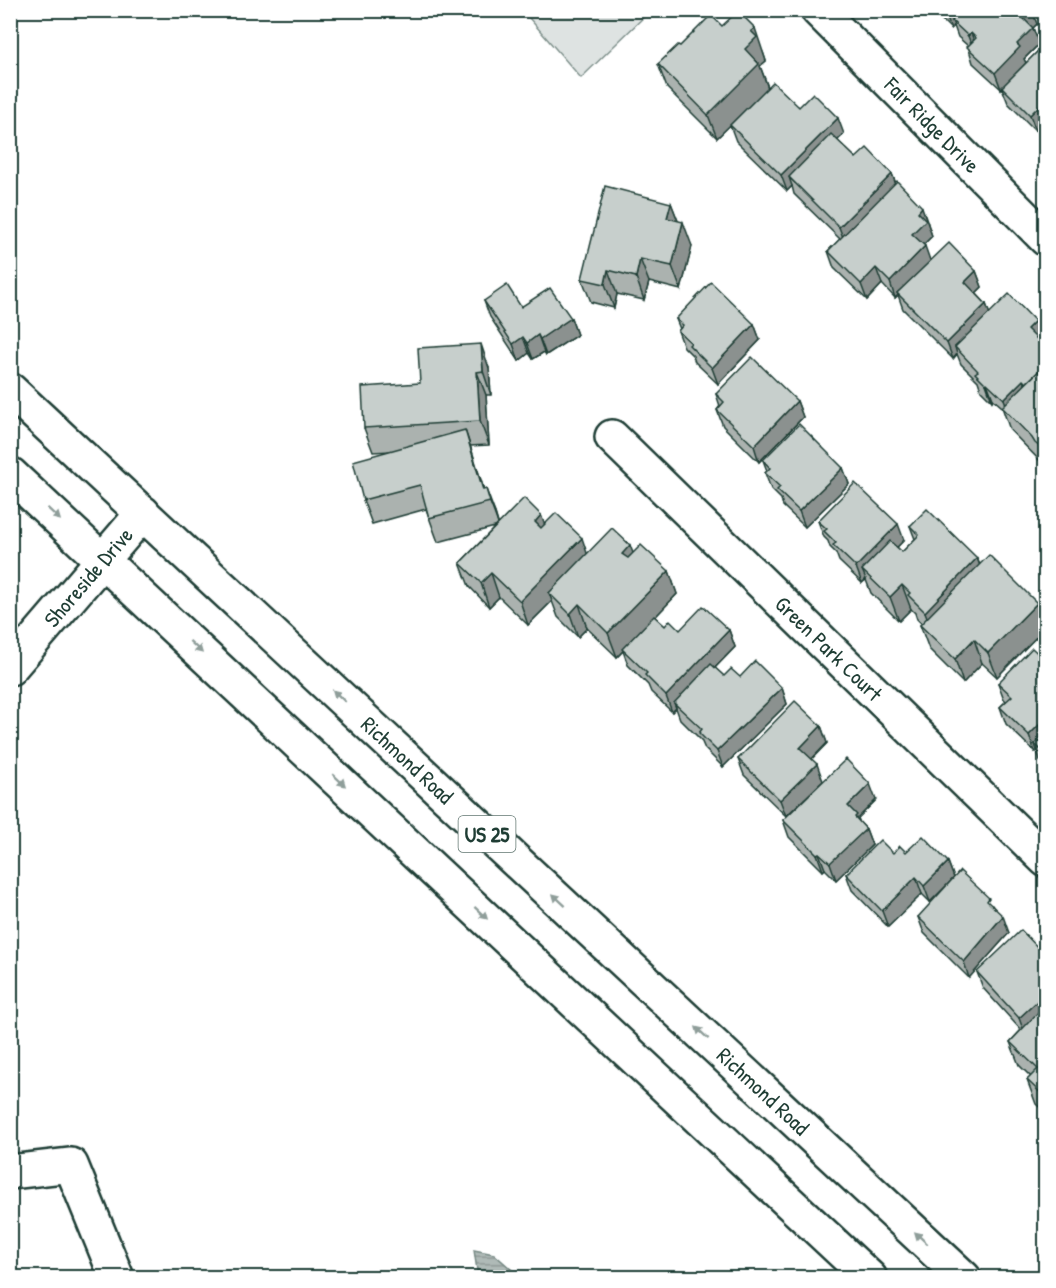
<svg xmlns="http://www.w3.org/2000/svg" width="1056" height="1288" font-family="'Patrick Hand',sans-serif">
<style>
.green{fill:#dee3e2;stroke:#7e908b;stroke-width:1.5}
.water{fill:url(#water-rules);stroke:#758883;stroke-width:1.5}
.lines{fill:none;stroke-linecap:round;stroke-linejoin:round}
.minor-casing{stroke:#1f3d34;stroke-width:38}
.highway-casing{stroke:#1f3d34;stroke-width:38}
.minor{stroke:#fff;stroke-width:33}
.highway{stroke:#fff;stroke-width:33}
.wall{fill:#abb2af;stroke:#1f3d34;stroke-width:1.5}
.shaded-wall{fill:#8b918f;stroke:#1f3d34;stroke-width:1.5}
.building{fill:#c7cfcc;stroke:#1f3d34;stroke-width:1.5}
.oneway{fill:#8f9e9a}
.labels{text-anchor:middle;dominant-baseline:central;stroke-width:5;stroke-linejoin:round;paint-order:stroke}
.shield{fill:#fff;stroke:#627771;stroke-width:1.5}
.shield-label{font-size:21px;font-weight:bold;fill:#1f3d34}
.street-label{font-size:22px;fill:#1f3d34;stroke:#fff}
</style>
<defs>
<pattern id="water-rules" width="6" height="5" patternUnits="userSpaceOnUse" patternTransform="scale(1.5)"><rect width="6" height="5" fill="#afbab7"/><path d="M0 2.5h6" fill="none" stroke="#8e9896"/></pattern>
</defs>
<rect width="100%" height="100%" fill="#fff"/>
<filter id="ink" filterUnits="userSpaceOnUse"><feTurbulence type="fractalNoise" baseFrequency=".0167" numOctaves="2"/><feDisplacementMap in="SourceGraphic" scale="12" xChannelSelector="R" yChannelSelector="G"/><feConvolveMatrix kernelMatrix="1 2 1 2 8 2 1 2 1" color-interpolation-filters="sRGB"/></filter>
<g filter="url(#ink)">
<!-- green -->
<path class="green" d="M523 11H650L581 78Z"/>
<!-- water -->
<path class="water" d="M474 1250 494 1254 520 1277H478Z"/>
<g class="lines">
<defs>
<g id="minor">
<path id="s1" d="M818 10 1046 239"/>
<path id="s2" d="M612 437 1046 860"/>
<path id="s3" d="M10 668 143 513"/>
<path d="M10 1172 71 1165 117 1278"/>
</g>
<g id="highway">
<path id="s4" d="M10 390 964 1278"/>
<path d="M10 474 870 1278"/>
</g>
</defs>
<!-- minor casing -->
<use href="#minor" class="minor-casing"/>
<!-- highway casing -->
<use href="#highway" class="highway-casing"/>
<!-- minor -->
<use href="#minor" class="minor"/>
<!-- highway -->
<use href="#highway" class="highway"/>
</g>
<!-- wall -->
<g class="wall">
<path d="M936 10H1032L1037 24 1033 28 1039 44 1024 59 1026 63 1046 43V122L1036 131 1008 103 1002 88 1001 89 973 63 968 46 958 37 954 26 951 29 938 16Z"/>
<path d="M722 26 763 52 766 61 760 66 768 87 799 107 844 134 837 140 856 158 892 174 896 183 928 223V224L932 236 923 245 930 261 976 271 982 287 976 293 986 304 989 313 1041 338 1038 340 1046 348V469L1043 467 1041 462 1010 430 1002 407 993 399 992 401 981 390 978 381 961 364 957 354 953 359 903 309 898 295 895 298 882 284 867 300 834 268 828 251 840 239 794 194 792 186 787 191 736 141 730 125 717 138 667 88 658 64Z"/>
<path d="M671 203 678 221 692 246 681 290 649 282 644 300 617 294 614 308 591 302 582 279Z"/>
<path d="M484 301 521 307 571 318 577 335 546 355 544 352 533 359 529 353 519 361 490 317Z"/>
<path d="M676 319 754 324 760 340 718 384 695 362 693 356 684 347 678 331 680 329Z"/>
<path d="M489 368 491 395H486L489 445 470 446 484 490 495 513 498 524 541 515 544 524 587 554 633 553 669 571 677 594 655 617 665 626 680 630H729L735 647 715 668 724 676 740 677 782 688 787 704 723 767 705 749 701 740 680 719 676 708 672 712 651 692 648 685 628 665 623 651 617 657 587 628 578 637 558 617 552 601 528 625 499 597 489 607 469 586 460 563 495 527 438 542 426 509 372 524 363 500 390 451 373 452 364 428 420 383Z"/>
<path d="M716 394 797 401 803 417 759 462 723 426 717 410 720 406Z"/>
<path d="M763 460 843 468 849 484 805 527 783 506 781 499 771 489 765 473 767 471Z"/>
<path d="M818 521 904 540 897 547 902 552 915 539 910 526 977 558 980 565 1046 625V627L997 677 982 663 963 683 929 649 920 625 922 624 917 619 915 613 911 609 899 621 871 593 866 580 862 583 839 561 836 553 830 547 828 541 824 537Z"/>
<path d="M1046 661V766L1040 761 1037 750 1035 752 1006 724 1000 707 1006 701 1004 699 998 683Z"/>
<path d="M821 726 827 743 811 759 823 781 786 816 744 775 738 759Z"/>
<path d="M876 800 858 818 859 822 866 829 872 845 836 880 825 869 823 871 789 837 783 820Z"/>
<path d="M906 852 948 862 954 878 930 902 922 894 888 927 852 890 846 874 893 853Z"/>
<path d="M992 905 1009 933 969 978 924 933 918 917Z"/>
<path d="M1046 956V1113L1036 1104 1027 1080 1031 1077 1019 1065 1010 1042 1021 1030 983 988 977 972Z"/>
</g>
<!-- shaded-wall -->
<g class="shaded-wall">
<path d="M915 10H921L916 15Z"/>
<path d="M944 10H969L952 21 954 26 951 29Z"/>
<path d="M1028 10H1032L1037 24 1033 28 1039 44 1024 59 1026 63 1001 89 995 73 1022 17Z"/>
<path d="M755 28 766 61 760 66 768 88 717 138 708 115 745 49 751 31Z"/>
<path d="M971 33 977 49 974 52 968 36Z"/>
<path d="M1044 101 1046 104V122L1036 131 1030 115Z"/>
<path d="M838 118 844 134 795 183 789 177 792 186 787 191 781 175Z"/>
<path d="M892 174 898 190 845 243 839 227Z"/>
<path d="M671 203 680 226 667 218Z"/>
<path d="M922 207 932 236 918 250 912 234 918 212Z"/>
<path d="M683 222 692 246 681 290 672 266Z"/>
<path d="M925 246 931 263 897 293 898 295 895 298 890 282Z"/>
<path d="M640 259 649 282 644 300 636 277Z"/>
<path d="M876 268 882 284 867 300 861 284Z"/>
<path d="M608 270 617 294 614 308 605 284Z"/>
<path d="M976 271 982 287 971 298 965 282Z"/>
<path d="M986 304 992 320 955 347 957 354 953 359 947 343Z"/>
<path d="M571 318 577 335 546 355 540 339Z"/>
<path d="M1035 321 1041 338 1033 345 1027 329Z"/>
<path d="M754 324 760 340 718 384 712 368Z"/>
<path d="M538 335 544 352 533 359 527 343Z"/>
<path d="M523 337 529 353 519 361 513 344Z"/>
<path d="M481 344 489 368 491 395 483 371Z"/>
<path d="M477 372 486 395 489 445 480 421Z"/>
<path d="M1023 380 1029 396 1010 415 1004 399Z"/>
<path d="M987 383 993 399 992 401 986 384Z"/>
<path d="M797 401 803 417 759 462 754 446Z"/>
<path d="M465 430 473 454 488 503 483 490Z"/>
<path d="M843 468 849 484 805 527 799 511Z"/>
<path d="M486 489 495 513 499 526 490 502Z"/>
<path d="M541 515 550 539 535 522Z"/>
<path d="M898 524 904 540 869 576 862 570 866 579 862 583 856 567Z"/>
<path d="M582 538 590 562 549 593 552 601 528 625 520 601Z"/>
<path d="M630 545 639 569 622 554Z"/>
<path d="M977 558 986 582 934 635 925 612Z"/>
<path d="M669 571 677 594 617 657 608 633Z"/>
<path d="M491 573 499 597 489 607 481 583Z"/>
<path d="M902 585 911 609 899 621 890 597Z"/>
<path d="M1037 603 1046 627 997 677 988 653Z"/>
<path d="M579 604 587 628 578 637 570 614Z"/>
<path d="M729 630 735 647 677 706 674 703 676 708 672 712 666 696Z"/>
<path d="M974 639 982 663 963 683 955 659Z"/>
<path d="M782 688 787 704 723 767 717 751Z"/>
<path d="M1046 718V740L1035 744 1037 750 1035 752 1029 735Z"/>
<path d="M821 726 827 743 806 765 800 748Z"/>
<path d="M817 764 823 781 786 816 780 800Z"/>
<path d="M870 784 876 800 858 818 863 832 866 829 872 845 836 880 830 863 848 806Z"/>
<path d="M819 853 825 869 823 871 817 854Z"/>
<path d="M948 862 954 878 930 902 924 886Z"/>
<path d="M916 877 922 894 888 927 882 911Z"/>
<path d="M1003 916 1009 933 969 978 964 962Z"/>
<path d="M1046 993V1015L1025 1035 1019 1018Z"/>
</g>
<!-- building -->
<g class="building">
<path d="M962 10H1028L1022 17 1033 28 1017 44 1020 47 995 73 967 47 976 38 971 33 968 36 952 21Z"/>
<path d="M738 11 755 28 751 31 757 37 745 49 759 64 708 115 658 64 678 45 680 46 711 15 722 26Z"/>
<path d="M1046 43V102L1044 101 1030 115 1002 87Z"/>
<path d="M773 82 799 107 813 93 838 118 781 175 730 125Z"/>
<path d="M831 134 856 158 867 148 892 174 839 227 789 177Z"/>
<path d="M897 181 922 207 918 212 926 220 912 234 925 246 890 282 876 268 861 284 828 251Z"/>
<path d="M605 186 671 203 667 218 683 222 672 266 640 259 636 277 608 270 605 284 582 279Z"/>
<path d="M949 243 976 271 965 282 986 304 947 343 897 293Z"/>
<path d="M711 282 754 324 712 368 689 345 691 343 678 331 683 325 676 319Z"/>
<path d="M507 285 521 307 550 288 571 318 540 339 538 335 527 343 523 337 513 344 484 301Z"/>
<path d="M1009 294 1035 321 1027 329 1046 348V364L1026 383 1023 380 1004 399 987 383 986 384 975 373 978 371 955 347Z"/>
<path d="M481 344 483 371 477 372 480 421 364 428 362 387 420 383 418 348Z"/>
<path d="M752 357 797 401 754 446 717 410 724 402 716 394Z"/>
<path d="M1046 364V452L1035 443 1032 438 1002 407Z"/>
<path d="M799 424 843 468 799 511 777 490 780 487 765 473 770 468 763 460Z"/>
<path d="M465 430 483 490 486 489 490 502 429 518 420 485 363 500 353 461Z"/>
<path d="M855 483 898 524 856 567 833 545 836 543 824 531 827 529 818 521Z"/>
<path d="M524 498 541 515 535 522 541 528 556 513 582 538 520 601 491 573 481 583 460 563Z"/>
<path d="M927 509 977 558 925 612 908 595 910 593 902 585 890 597 862 570 890 541 902 552 919 535 910 526Z"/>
<path d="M612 528 630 545 622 554 628 558 641 545 669 571 608 633 579 604 570 614 549 593Z"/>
<path d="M989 555 1037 603 988 653 974 639 955 659 920 625Z"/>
<path d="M703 606 729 630 666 696 645 675 647 673 622 649 654 616 665 626 670 620 680 630Z"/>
<path d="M1032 648 1046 661V718L1029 735 1000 707 1012 696 998 683Z"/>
<path d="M755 661 782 688 717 751 699 733 702 729 674 703 711 664 724 676 731 669 740 677Z"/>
<path d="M795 701 821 726 800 748 817 764 780 800 738 759Z"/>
<path d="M1046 733V755L1035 744Z"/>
<path d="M846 759 870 784 848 806 857 815 855 817 866 829 830 863 819 853 817 854 783 820Z"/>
<path d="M923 836 948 862 924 886 916 877 882 911 846 874 880 840 893 853 900 846 906 852Z"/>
<path d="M960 871 989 898 987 901 1003 916 964 962 918 917Z"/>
<path d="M1021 930 1046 956V993L1019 1018 977 972Z"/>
<path d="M1046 1004V1098L1027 1080 1038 1069 1010 1042Z"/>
</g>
<!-- one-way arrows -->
<defs><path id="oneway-solid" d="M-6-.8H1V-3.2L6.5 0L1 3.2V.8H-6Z" transform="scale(1.5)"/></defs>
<g class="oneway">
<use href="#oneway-solid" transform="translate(54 514) rotate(43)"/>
<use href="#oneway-solid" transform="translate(196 647) rotate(43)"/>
<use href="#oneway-solid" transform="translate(339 696) rotate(-137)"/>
<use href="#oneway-solid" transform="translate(339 780) rotate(43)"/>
<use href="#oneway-solid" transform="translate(559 900) rotate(-137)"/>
<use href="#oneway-solid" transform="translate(481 913) rotate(43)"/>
<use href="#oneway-solid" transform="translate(702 1033) rotate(-137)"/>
<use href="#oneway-solid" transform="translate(921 1238) rotate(-137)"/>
</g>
</g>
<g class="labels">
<!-- shield labels -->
<rect class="shield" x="458.5" y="816" width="57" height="36" rx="4.5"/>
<g class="shield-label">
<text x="487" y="834">US 25</text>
</g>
<!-- street labels -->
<g class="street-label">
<text stroke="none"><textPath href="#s1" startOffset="162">Fair Ridge Drive</textPath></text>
<text stroke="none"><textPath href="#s3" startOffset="120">Shoreside Drive</textPath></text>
<text stroke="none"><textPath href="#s2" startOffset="303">Green Park Court</textPath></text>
<text stroke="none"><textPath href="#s4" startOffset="543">Richmond Road</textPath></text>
<text stroke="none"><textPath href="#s4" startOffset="1029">Richmond Road</textPath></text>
</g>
</g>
<!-- margin -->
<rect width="1056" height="1288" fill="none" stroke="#fff" stroke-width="36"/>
<rect x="18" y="18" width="1020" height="1252" fill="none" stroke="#1f3d34" stroke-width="2" filter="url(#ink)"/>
</svg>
